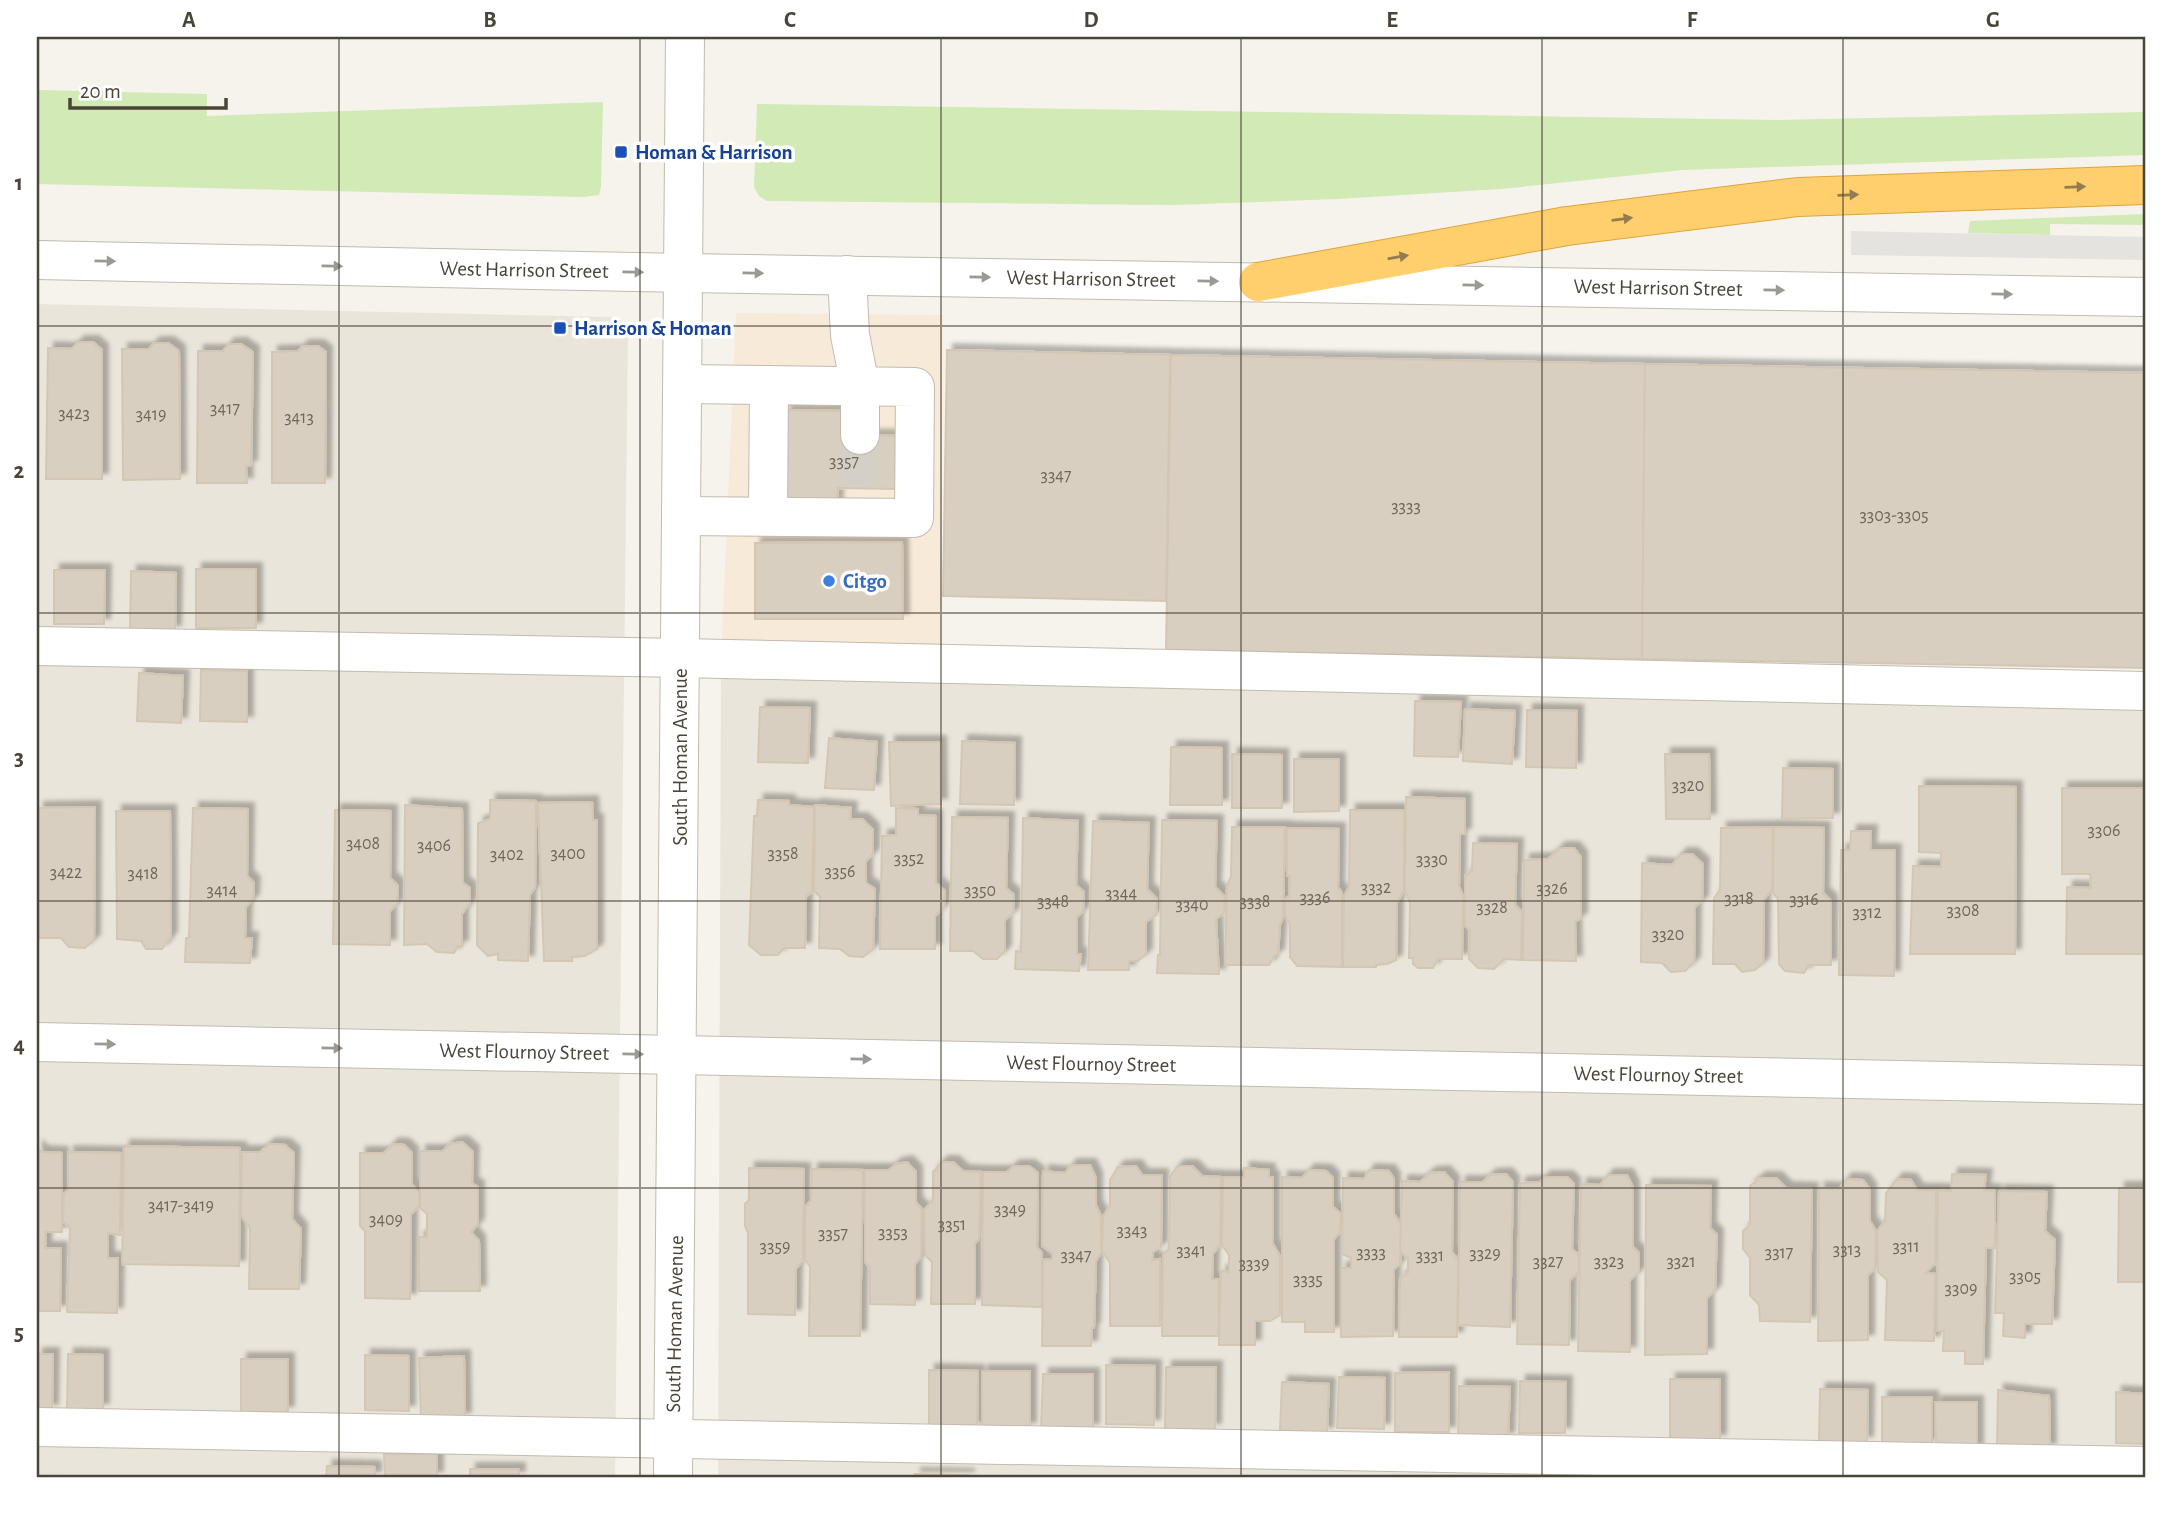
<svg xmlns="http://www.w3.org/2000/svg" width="2182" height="1514" font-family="'Alegreya Sans',sans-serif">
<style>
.residential{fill:#eae5da}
.commercial{fill:#f7ead8}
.green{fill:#d2eab5}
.parking{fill:#e5e3e0}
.building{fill:#d8cfc1;stroke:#d3c7b4;stroke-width:2;filter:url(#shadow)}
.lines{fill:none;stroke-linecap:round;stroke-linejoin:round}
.minor-tunnel{stroke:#d4d0c8;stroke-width:38;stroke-dasharray:38 19;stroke-linecap:butt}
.minor-casing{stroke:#c2bbae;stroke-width:40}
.highway-casing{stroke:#e0a43c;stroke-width:40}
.minor{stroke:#fff;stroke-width:38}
.highway{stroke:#ffcf6e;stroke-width:38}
.oneway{fill:#937c4e}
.oneway2{fill:#9c9892}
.grid{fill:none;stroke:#4b4439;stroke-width:2;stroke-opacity:0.55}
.transit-dot{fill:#1a4fb4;stroke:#fff;stroke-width:2.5}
.shop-dot{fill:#3f7fe0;stroke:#fff;stroke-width:2.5}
.labels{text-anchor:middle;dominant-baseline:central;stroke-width:7;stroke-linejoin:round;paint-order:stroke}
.number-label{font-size:18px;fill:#6e675b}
.transit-label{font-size:21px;font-weight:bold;fill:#164399;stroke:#fff;text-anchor:start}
.street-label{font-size:21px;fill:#4b4439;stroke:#fff}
.shop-label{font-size:21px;font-weight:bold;fill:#366cbe;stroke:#fff;text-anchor:start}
.neatline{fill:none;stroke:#4b4439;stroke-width:2.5}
.grid-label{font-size:23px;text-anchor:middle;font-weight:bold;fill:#4b4439}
</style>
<defs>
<filter id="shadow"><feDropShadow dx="6" dy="-6" stdDeviation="2" flood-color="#0004"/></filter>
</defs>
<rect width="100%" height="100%" fill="#f6f3ec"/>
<!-- residential -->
<g class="residential">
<path d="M37 304 610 317 623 321 628 330 615 1477H37Z"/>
<path d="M721 659 2145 691V1477H718Z"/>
</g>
<!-- commercial -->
<path class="commercial" d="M736 313 943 315 941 664 721 659Z"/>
<!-- green -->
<g class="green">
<path d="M37 90 207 94V116L603 102 601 187 599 195 583 197 37 184Z"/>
<path d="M757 104 1778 120 2145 112V155L1683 170 1501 189 1337 199 1174 205 767 201 759 196 754 187Z"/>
<path d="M2145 214V225L2050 224V235L1968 233 1970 221Z"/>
</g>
<!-- parking -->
<path class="parking" d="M1851 231 2145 237V260L1851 255Z"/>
<!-- building -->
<g class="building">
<path d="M79 342H93L102 350V479H46L48 348 71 349Z"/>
<path d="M154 343H168L179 351 180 479 123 480 122 349H149Z"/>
<path d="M229 344H241L253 352 251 466H246L247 483H197L198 351H223Z"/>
<path d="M303 346H318L326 352 325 483H272V352L298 351Z"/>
<path d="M947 350 1170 355 1166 601 943 596Z"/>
<path d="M1171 355 1645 364 1642 659 1166 650Z"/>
<path d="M1645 364 2145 373V668L1642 659Z"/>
<path d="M785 410 841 411V435L904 436 902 489 838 488 836 512 783 511Z"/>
<path d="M902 542 903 619H755V543Z"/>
<rect x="196" y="569" width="60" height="59"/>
<path d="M54 570H105L104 624H54Z"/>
<path d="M131 571 176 573 175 631 130 630Z"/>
<path d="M201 670 247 671V722L200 721Z"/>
<path d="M139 673 183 676 181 723 137 721Z"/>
<path d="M1415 701 1461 702 1458 757 1414 756Z"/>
<path d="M760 707 810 708 808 763 758 762Z"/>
<path d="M1465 709 1515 711 1512 764 1463 761Z"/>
<path d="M1527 710 1577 711 1576 768 1526 767Z"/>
<path d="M829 738 877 742 874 790 825 788Z"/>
<path d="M962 741 1015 743 1014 805 960 804Z"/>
<path d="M889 742H940L941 804 891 806Z"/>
<path d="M1171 747 1222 748V805H1170Z"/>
<path d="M1232 754 1282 755V808H1232Z"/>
<path d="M1665 754H1709L1710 819H1666Z"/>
<path d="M1294 759H1339V811L1294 812Z"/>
<path d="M1783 768 1833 769V818L1782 819Z"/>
<path d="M1919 786 2016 787 2015 954H1910L1913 866 1941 867V853L1919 852Z"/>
<path d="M2062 788H2145V954H2066L2067 887 2091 888 2090 874H2062Z"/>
<path d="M1406 797 1465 799V834H1460L1459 886 1463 896 1462 959H1438L1433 968H1418L1413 964V958H1409L1410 903 1405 891Z"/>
<path d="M490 800 536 801 535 887 530 895 528 961 498 960V954L488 956 477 945 478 823 490 819Z"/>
<path d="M758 800 789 801V805L814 807 812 892 806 897 805 948H784L778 955H761L749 945 754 816H757Z"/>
<path d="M592 802 593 820H597V949L585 956 572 957V961H544L538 803Z"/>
<path d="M405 805 462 809 463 883 470 888V903L462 914V946H458L454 953 437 952 427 944 404 945Z"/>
<path d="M815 805 851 808 850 819H862L873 830V854L866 861V883L875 889 873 949 863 957 849 956 840 949 819 948 820 897 814 891Z"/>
<path d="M95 807 94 940 85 948 69 947 61 938H38V808Z"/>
<path d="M193 808 248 809 247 876 254 883 253 899 246 907 245 938H252L250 963 185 962 186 938H189Z"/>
<path d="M896 808 918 809V815L936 816V883L945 891 944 907 935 916V949H880L882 836 896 835Z"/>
<path d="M335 810 391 811 390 878 398 886 397 904 390 911V945L333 944Z"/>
<path d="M1350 810H1404V890L1397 903 1396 960 1387 964 1376 965V967H1343L1344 896 1349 887Z"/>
<path d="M116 811H170L171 937 162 949H146L141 941 117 939Z"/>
<path d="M952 817 1008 818 1006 888 1014 895 1013 913 1005 920V951L997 959H983L973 951H950Z"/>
<path d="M1023 818 1078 821 1076 885 1084 892 1083 911 1077 917V954H1081L1079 971 1015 969 1016 951 1021 952Z"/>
<path d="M1162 820 1217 821 1215 887 1225 897 1224 913 1216 919 1219 974 1157 973 1158 955H1160Z"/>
<path d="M1093 821 1149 823 1147 889 1157 899 1156 915 1146 922V954L1138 961H1129V970H1088Z"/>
<path d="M1232 827H1285L1283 918 1280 925 1278 955H1275L1269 965H1225L1227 885 1231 877Z"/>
<path d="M1773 827 1772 890 1764 899 1763 963 1755 970 1742 972 1735 964H1713L1714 898 1720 890 1721 828Z"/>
<path d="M1774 827 1824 828 1823 893 1831 901V965H1809L1804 973 1785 971 1779 964 1778 899 1773 893Z"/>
<path d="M1287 828 1339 829 1338 887 1342 893V967L1297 966 1290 957V924L1285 916V899L1289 896 1290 876H1287Z"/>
<path d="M1851 831H1871L1870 850H1895L1894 976 1839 975 1841 850H1850Z"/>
<path d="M1473 843 1517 844 1515 905 1522 912 1521 960 1504 959 1494 969 1478 968 1469 959 1470 930 1465 926V876L1472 870Z"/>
<path d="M1560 848H1574L1581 857V918L1575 922 1576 961 1523 960 1524 860 1548 859Z"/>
<path d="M1681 854H1692L1703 864 1702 901 1695 907 1694 962 1685 971 1671 972 1662 963 1641 962 1642 863 1672 865Z"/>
<path d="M462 1142 473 1152 472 1183 478 1187V1224L471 1232 479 1241 480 1291H419V1237H427V1214L420 1208V1151H443L450 1144Z"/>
<path d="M270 1144 285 1145 294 1153 292 1219 301 1229 299 1289H249L250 1228 241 1216 242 1152H260Z"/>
<path d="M393 1144 404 1145 412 1153V1184L419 1193V1206L411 1214 410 1299 365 1298V1231L360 1226V1153H384Z"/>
<path d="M124 1146 240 1148 239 1266 122 1264Z"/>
<path d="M37 1147 42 1152 62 1153V1232H46L45 1248H61L60 1311H37Z"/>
<path d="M68 1152 121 1153 120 1235 108 1233V1258H118L117 1313 67 1312 70 1228 63 1221 64 1194 68 1190Z"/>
<path d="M907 1162 916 1172V1202L922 1209 921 1257 915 1264V1305L870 1304V1267L865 1262V1170H889L896 1164Z"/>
<path d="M942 1162H953L963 1171 981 1172 979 1239 975 1243V1304H931L932 1262 925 1255 924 1210 933 1200V1172Z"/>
<path d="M1071 1165H1090L1096 1178V1205L1101 1216V1253L1096 1261 1094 1328H1092L1091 1346H1042L1043 1260 1052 1259V1253L1042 1246 1043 1171 1065 1173Z"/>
<path d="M1014 1166H1029L1038 1173 1037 1247 1042 1253V1307L982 1305 983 1172H1007Z"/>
<path d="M1136 1166 1142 1175H1162L1161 1247 1153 1252 1152 1260 1160 1259V1326H1110V1263L1102 1251 1103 1216 1110 1206V1180L1118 1167Z"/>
<path d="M1178 1166H1192L1202 1176 1221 1177 1220 1245 1213 1254 1212 1279H1219L1218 1336H1162L1163 1255 1169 1249 1170 1176Z"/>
<path d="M749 1168 804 1169 803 1260 796 1269 795 1315 748 1314V1233L745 1226V1204L749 1200Z"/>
<path d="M1244 1168 1269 1170V1177H1273V1244L1280 1256V1315L1270 1321H1255V1345H1219L1221 1271 1229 1272V1255L1222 1245 1223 1177H1244Z"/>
<path d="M812 1169 863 1170 860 1336H809L810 1266 805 1260V1207L811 1200Z"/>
<path d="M1309 1170 1326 1171 1333 1178V1207L1341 1214 1340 1232 1334 1239V1332H1305V1322H1282V1177L1302 1178Z"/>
<path d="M1369 1170 1389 1171 1394 1179V1214L1402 1226 1400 1264 1394 1269 1393 1336 1341 1337V1268H1351V1258L1342 1254 1343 1178 1364 1179Z"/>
<path d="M1444 1172 1453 1182 1452 1252 1458 1259 1457 1337H1399L1400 1278 1408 1273V1259L1400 1251 1402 1181 1420 1182 1430 1173Z"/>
<path d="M1506 1174 1513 1182 1510 1327 1458 1325 1460 1182H1483L1490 1175Z"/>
<path d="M1952 1174 1986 1175 1984 1190 1995 1191V1248H1986L1983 1364H1965V1351H1943L1944 1331H1937L1938 1190 1951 1191Z"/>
<path d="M1608 1175H1627L1633 1187V1247L1639 1253V1272L1630 1280V1352L1578 1351 1581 1184 1600 1185Z"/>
<path d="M1545 1177H1567L1574 1184 1572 1249 1578 1254 1579 1271 1570 1280 1569 1345 1517 1344 1520 1183 1540 1182Z"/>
<path d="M1760 1178H1776L1786 1188 1812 1189 1810 1322 1760 1321 1759 1305 1750 1295V1258L1743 1249V1231L1750 1225V1186Z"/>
<path d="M1846 1179 1863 1180 1870 1189V1221L1876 1231 1875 1269 1868 1275V1340L1818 1341 1819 1188 1839 1189Z"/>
<path d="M1897 1179 1911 1180 1917 1190H1936L1935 1263 1926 1273 1935 1274 1934 1341 1885 1340 1887 1280 1878 1272 1877 1231 1885 1221 1886 1193Z"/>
<path d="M1646 1185 1711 1186 1710 1228 1717 1235 1715 1290 1707 1298V1354L1645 1355Z"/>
<path d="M2119 1188H2145V1282H2118Z"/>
<path d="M1999 1191 2047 1192 2045 1231 2055 1240 2052 1324H2025V1338L2003 1336 2004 1313H1995Z"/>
<path d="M37 1354H53L52 1410 37 1409Z"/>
<path d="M68 1354 103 1355V1409L67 1410Z"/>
<path d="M365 1355 409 1356V1411L365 1410Z"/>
<path d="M464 1356 465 1418 421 1419 419 1358Z"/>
<rect x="241" y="1359" width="47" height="53"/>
<path d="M1106 1365 1155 1366 1154 1425 1106 1424Z"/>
<path d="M1166 1367H1216L1215 1429H1165Z"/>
<path d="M929 1370 978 1371 977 1428 929 1427Z"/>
<rect x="982" y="1371" width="48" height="57"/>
<path d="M1449 1372V1432H1395V1373Z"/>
<path d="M1043 1374H1093V1429L1041 1428Z"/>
<path d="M1339 1377 1385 1378 1384 1429 1337 1428Z"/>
<path d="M1670 1379H1720V1440L1670 1439Z"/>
<path d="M1520 1381 1566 1382 1565 1433H1519Z"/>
<path d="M1282 1382 1329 1384 1327 1433 1280 1430Z"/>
<path d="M1459 1386 1510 1387 1508 1438H1458Z"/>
<path d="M1820 1389 1868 1390 1867 1442H1819Z"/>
<path d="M1998 1390 2049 1396 2050 1449 1997 1448Z"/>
<path d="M2116 1392 2145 1394V1444L2116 1443Z"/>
<rect x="1882" y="1397" width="50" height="48"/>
<path d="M1935 1402H1977V1450H1936Z"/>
<path d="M384 1454H437V1477H385Z"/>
<path d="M327 1466 375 1467V1477H326Z"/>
<rect x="470" y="1469" width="49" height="8"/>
<path d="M915 1474 968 1475V1477H915Z"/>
</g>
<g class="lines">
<!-- minor-tunnel -->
<path class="minor-tunnel" d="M858 487 860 435"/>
<defs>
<g id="minor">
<path d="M37 260 685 273 2145 297"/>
<path d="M847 275 850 335 860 386V435"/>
<path d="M682 516 914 518 915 387 683 384"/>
<path d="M768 516 769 385"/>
<path d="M37 646 681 658 2145 691"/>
<path d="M37 1042 2145 1085"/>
<path d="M37 1427 2145 1466"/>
<path d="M673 1477 685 37"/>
</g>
<path id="highway" d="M1258 282 1567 226 1798 197 2145 185"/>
</defs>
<!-- minor casing -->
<use href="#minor" class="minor-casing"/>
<!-- highway casing -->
<use href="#highway" class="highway-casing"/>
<!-- minor -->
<use href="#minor" class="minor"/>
<!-- highway -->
<use href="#highway" class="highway"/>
</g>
<!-- one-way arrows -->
<defs><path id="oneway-solid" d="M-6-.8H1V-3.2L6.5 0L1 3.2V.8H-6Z" transform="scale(1.75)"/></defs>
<g class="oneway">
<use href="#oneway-solid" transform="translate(2075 187) rotate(-2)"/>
<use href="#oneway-solid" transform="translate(1848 195) rotate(-2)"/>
<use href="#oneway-solid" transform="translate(1622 219) rotate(-7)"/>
<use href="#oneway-solid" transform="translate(1398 257) rotate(-10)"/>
</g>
<g class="oneway2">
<use href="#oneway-solid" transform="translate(105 261) rotate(1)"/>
<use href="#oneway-solid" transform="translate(332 266) rotate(1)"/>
<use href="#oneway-solid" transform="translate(633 272) rotate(1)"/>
<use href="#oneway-solid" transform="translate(753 273) rotate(1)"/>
<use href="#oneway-solid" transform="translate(980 277) rotate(1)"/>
<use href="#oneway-solid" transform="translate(1208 281) rotate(1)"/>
<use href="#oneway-solid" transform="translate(1473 285) rotate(1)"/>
<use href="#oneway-solid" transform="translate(1774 290) rotate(1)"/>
<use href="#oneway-solid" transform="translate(2002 294) rotate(1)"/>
<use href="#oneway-solid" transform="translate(105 1044) rotate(1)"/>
<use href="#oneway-solid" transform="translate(332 1048) rotate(1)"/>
<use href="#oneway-solid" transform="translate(633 1054) rotate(1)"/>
<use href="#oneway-solid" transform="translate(861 1059) rotate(1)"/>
</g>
<!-- grid -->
<path class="grid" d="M339 37V1477M640 37V1477M941 37V1477M1241 37V1477M1542 37V1477M1843 37V1477M37 326H2145M37 613H2145M37 901H2145M37 1188H2145"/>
<!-- markers -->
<g class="transit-dot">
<rect x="614" y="145" width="14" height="14" rx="3.5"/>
<rect x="553" y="321" width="14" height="14" rx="3.5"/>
</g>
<circle class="shop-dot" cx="829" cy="581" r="7"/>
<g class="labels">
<!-- number labels -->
<g class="number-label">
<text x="225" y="409">3417</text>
<text x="74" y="414">3423</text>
<text x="151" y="415">3419</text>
<text x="299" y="418">3413</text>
<text x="844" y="462">3357</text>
<text x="1056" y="476">3347</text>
<text x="1406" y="507">3333</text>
<text x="1894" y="516">3303-3305</text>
<text x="1688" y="786">3320</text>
<text x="2104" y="831">3306</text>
<text x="363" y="844">3408</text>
<text x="434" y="846">3406</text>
<text x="568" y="854">3400</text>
<text x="783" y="854">3358</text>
<text x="507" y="855">3402</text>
<text x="909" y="859">3352</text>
<text x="1432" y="860">3330</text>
<text x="840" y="872">3356</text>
<text x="66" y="873">3422</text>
<text x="143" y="874">3418</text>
<text x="1376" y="888">3332</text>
<text x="1552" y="889">3326</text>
<text x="222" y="891">3414</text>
<text x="980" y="891">3350</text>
<text x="1121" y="894">3344</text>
<text x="1315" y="898">3336</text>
<text x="1739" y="899">3318</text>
<text x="1804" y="900">3316</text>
<text x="1053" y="902">3348</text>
<text x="1255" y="902">3338</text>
<text x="1192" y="905">3340</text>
<text x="1492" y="908">3328</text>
<text x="1963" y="911">3308</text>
<text x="1867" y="913">3312</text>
<text x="1668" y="935">3320</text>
<text x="181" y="1206">3417-3419</text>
<text x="1010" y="1210">3349</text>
<text x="386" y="1220">3409</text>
<text x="952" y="1225">3351</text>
<text x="1132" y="1231">3343</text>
<text x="893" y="1233">3353</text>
<text x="833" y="1234">3357</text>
<text x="775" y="1247">3359</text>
<text x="1906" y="1247">3311</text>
<text x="1847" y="1250">3313</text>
<text x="1191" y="1251">3341</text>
<text x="1371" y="1253">3333</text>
<text x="1779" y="1253">3317</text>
<text x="1485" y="1254">3329</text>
<text x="1076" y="1256">3347</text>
<text x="1430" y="1256">3331</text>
<text x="1548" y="1262">3327</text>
<text x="1609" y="1262">3323</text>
<text x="1681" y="1262">3321</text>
<text x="1254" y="1264">3339</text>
<text x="2025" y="1277">3305</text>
<text x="1308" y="1280">3335</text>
<text x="1961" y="1289">3309</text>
</g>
<!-- transit labels -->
<g class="transit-label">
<text x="635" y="152">Homan &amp; Harrison</text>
<text x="574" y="328">Harrison &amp; Homan</text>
</g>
<!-- street labels -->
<g class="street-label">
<text transform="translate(524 270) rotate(1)">West Harrison Street</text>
<text transform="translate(1091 279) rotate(1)">West Harrison Street</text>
<text transform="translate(1658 288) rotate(1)">West Harrison Street</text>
<text transform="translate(680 757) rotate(-90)">South Homan Avenue</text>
<text transform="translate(524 1052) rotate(1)">West Flournoy Street</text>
<text transform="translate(1091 1064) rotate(1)">West Flournoy Street</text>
<text transform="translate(1658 1075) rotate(1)">West Flournoy Street</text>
<text transform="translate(675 1324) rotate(-89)">South Homan Avenue</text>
</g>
<!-- shop labels -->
<g class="shop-label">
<text x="843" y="581">Citgo</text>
</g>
</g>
<!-- border -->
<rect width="2182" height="1514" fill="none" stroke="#ffffff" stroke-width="77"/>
<!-- scale -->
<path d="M70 98v10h156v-10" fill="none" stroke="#4b4439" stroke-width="3.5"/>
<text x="80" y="98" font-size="21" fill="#4b4439" stroke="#ffffff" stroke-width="5" paint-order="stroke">20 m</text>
<rect x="38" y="38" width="2106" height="1438" class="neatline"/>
<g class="grid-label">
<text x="189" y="27">A</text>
<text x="490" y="27">B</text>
<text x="790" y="27">C</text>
<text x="1091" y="27">D</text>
<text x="1392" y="27">E</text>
<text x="1692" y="27">F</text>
<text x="1993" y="27">G</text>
<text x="19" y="190">1</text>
<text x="19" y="478">2</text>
<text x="19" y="765">3</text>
<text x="19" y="1052">4</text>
<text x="19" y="1340">5</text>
</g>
</svg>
